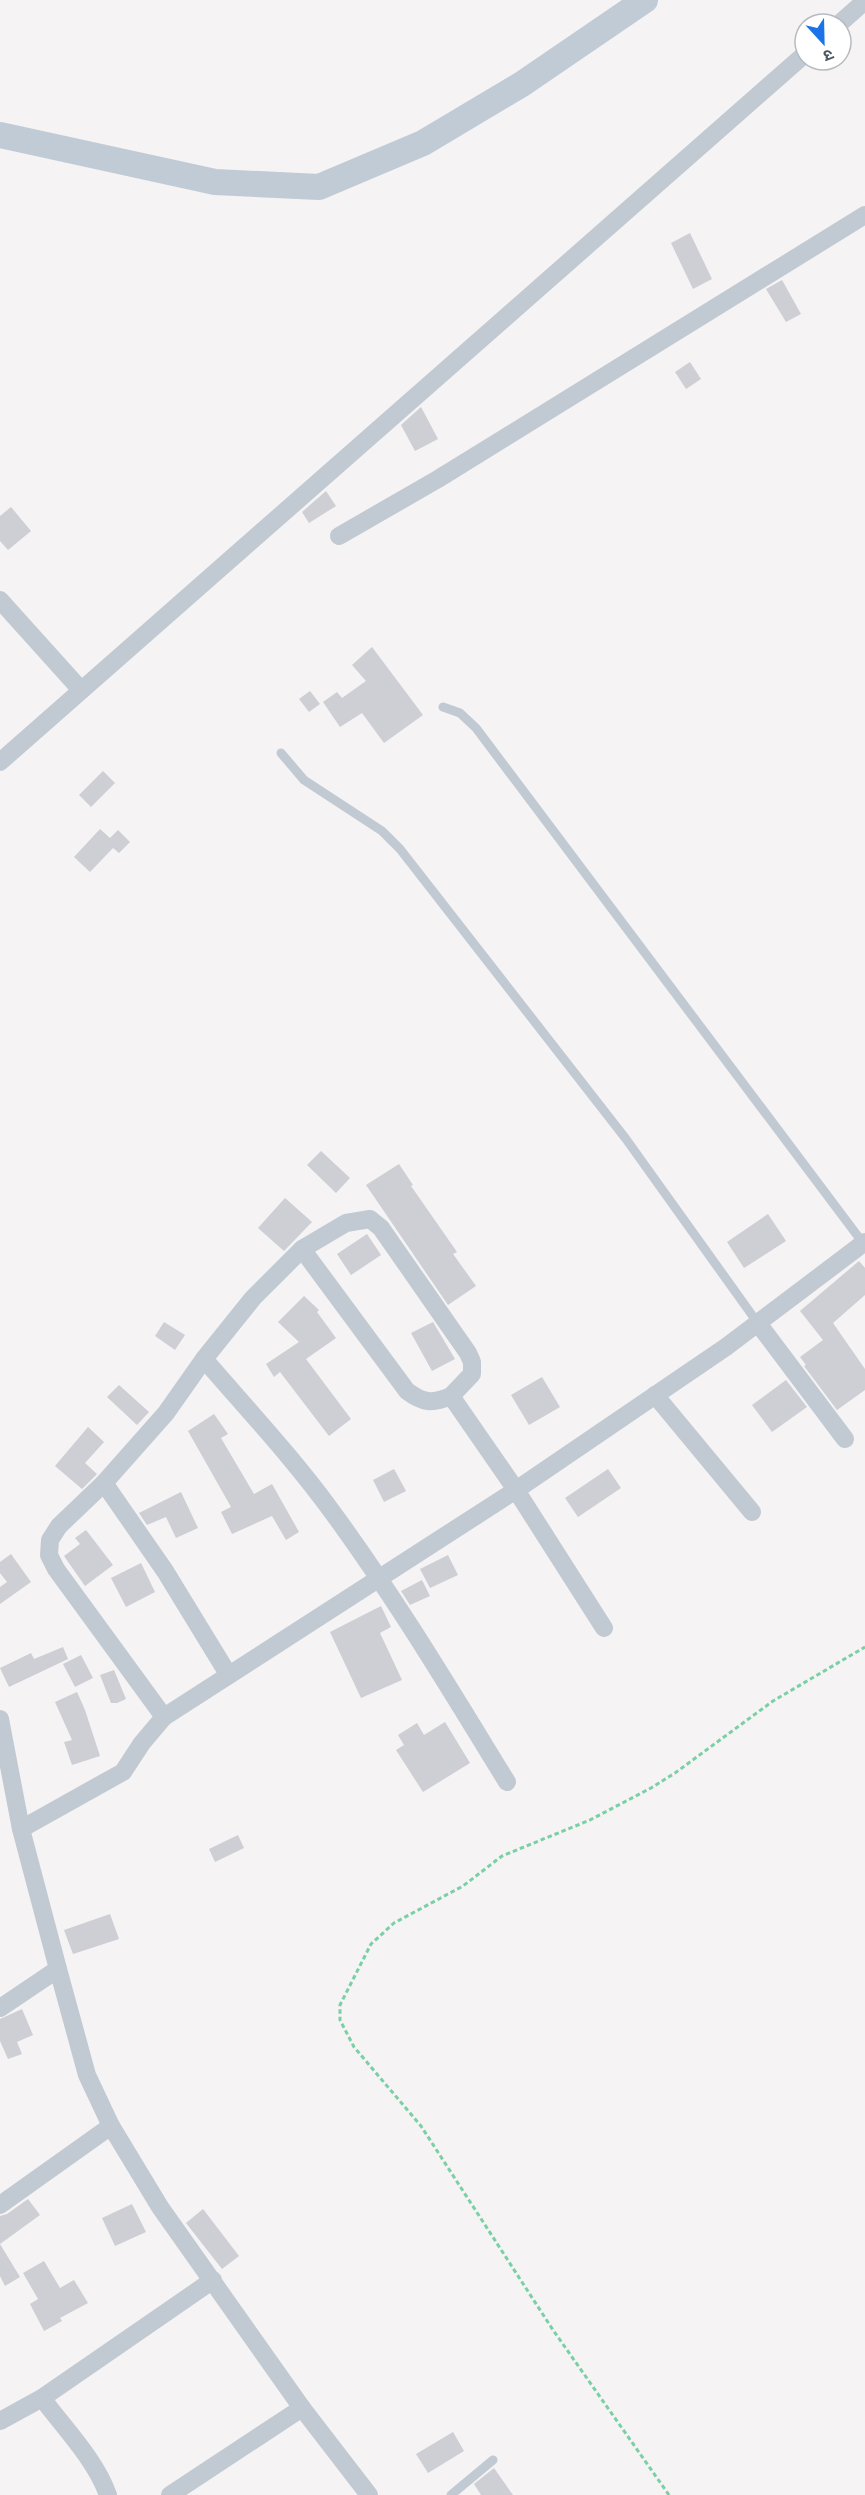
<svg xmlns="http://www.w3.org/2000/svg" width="865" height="2495" font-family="'Open Sans','Noto Sans Devanagari',sans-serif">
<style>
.building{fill:#cdcfd5}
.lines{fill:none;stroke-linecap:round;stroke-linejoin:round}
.path{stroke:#7ad0a6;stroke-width:3;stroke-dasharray:4.5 3;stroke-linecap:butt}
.lane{stroke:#c1cad2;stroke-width:9}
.street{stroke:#c1cad2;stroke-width:18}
.secondary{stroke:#c1cbd6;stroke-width:26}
</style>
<rect width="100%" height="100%" fill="#f5f3f3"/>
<!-- building -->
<g class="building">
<path d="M690 233 712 279 693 289 671 243Z"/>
<path d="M782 280 801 314 786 322 766 289Z"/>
<path d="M690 362 701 379 686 389 675 372Z"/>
<path d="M421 407 438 439 415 451 401 425Z"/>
<path d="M326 491 336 506 309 523 302 512Z"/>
<path d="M11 507 31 531 8 550 0 541V516Z"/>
<path d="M372 647 423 715 384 743 362 713 340 727 323 702 337 692 342 698 366 681 352 665Z"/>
<path d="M310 691 320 704 309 712 299 699Z"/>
<path d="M103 771 115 783 91 807 79 795Z"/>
<path d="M100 829 110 838 118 830 130 842 119 853 113 848 90 872 74 857Z"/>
<path d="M321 1151 350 1178 336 1193 307 1165Z"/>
<path d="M399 1164 413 1185 411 1186 457 1252 453 1254 476 1286 448 1305 366 1185Z"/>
<path d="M285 1198 312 1222 284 1251 258 1228Z"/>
<path d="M768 1214 786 1241 744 1268 727 1242Z"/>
<path d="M367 1234 381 1255 351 1275 337 1254Z"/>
<path d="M859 1261 865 1268V1295L833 1323 865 1369V1390L837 1410 804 1366 806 1365 800 1357 823 1340 800 1311Z"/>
<path d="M304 1296 319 1310 317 1312 336 1338 306 1359 351 1419 329 1436 280 1372 274 1377 266 1364 299 1342 278 1322Z"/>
<path d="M164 1322 185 1335 175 1350 155 1336Z"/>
<path d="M433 1322 455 1359 432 1371 411 1333Z"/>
<path d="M542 1377 560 1407 529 1425 511 1395Z"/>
<path d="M786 1380 807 1407 772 1432 752 1405Z"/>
<path d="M119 1385 149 1412 137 1425 107 1397Z"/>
<path d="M214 1414 228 1434 221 1438 254 1494 272 1484 299 1532 286 1540 272 1516 232 1534 221 1512 231 1507 188 1431Z"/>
<path d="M88 1427 104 1442 85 1463 97 1474 82 1489 55 1466Z"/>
<path d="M394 1469 406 1491 384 1502 373 1480Z"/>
<path d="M608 1469 621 1488 578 1517 565 1498Z"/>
<path d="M181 1492 198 1528 176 1538 166 1517 147 1525 139 1513Z"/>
<path d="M86 1530 113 1565 85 1586 64 1556 80 1544 75 1538Z"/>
<path d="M11 1554 31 1582 0 1604V1587L7 1582 0 1573V1562Z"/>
<path d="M448 1555 458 1575 430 1588 420 1569Z"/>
<path d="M141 1563 155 1592 126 1607 111 1578Z"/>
<path d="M422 1580 430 1596 410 1605 401 1591Z"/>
<path d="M381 1606 391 1627 380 1633 402 1680 361 1698 330 1632Z"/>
<path d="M63 1647 68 1659 9 1687 0 1668 31 1653 34 1659Z"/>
<path d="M81 1655 93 1678 75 1687 63 1664Z"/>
<path d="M114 1670 126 1699 117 1703H111L100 1675Z"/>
<path d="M77 1692 85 1710 100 1756 72 1765 64 1742 72 1740 55 1702Z"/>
<path d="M445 1722 470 1763 423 1792 396 1750 404 1745 398 1735 417 1723 424 1735Z"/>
<path d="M238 1835 244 1848 215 1862 209 1849Z"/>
<path d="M110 1914 119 1939 73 1954 64 1930Z"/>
<path d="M22 2009 33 2035 17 2042 22 2054 8 2059 0 2041V2019Z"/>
<path d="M28 2199 40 2215 0 2244 20 2277 5 2286 0 2276V2216L7 2214Z"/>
<path d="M132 2204 146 2232 115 2246 102 2218Z"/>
<path d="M203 2209 239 2256 222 2269 186 2223Z"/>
<path d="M44 2261 60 2288 74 2280 88 2303 60 2318 62 2321 44 2331 30 2304 38 2299 23 2273Z"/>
<path d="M453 2432 464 2451 428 2473 416 2454Z"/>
<path d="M494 2468 513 2495H481L474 2484Z"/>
</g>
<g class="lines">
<!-- path -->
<path class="path" d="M669 2495 553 2330 421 2126 354 2047 340 2020V2005L371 1944 394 1923 463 1886 502 1856 590 1820 651 1788 675 1773 773 1701 865 1647"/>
<!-- lane -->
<g class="lane">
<path d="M443 707 460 713 476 728 863 1243"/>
<path d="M281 753 304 780 382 831 400 849 626 1139 757 1322"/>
<path d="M451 2495 493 2460"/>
</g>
<!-- street -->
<g class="street">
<path d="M839 24 865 1"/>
<path d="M339 536 438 479 865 215"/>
<path d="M0 600 81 690"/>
<path d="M0 762 805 54"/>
<path d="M302 1249 407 1391C423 1403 432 1404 451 1396L516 1490 604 1628"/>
<path d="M757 1322 845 1439"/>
<path d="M204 1359C248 1410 294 1459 333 1513 396 1599 451 1691 507 1782"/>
<path d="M655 1395 752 1512"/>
<path d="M104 1483 165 1571 228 1674"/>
<path d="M164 1717 56 1569 49 1555 50 1540 59 1526 104 1483 166 1413 204 1359 253 1298 302 1249 346 1223 370 1219 381 1228 468 1353 472 1362V1374L451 1396"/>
<path d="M0 1719 21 1829 58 1969 87 2075 111 2126 160 2207 302 2408 369 2495"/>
<path d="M21 1829 123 1772 142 1743 164 1717 516 1490 726 1347 865 1242"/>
<path d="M0 2008 58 1969"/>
<path d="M0 2205 111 2126"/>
<path d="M42 2398C64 2428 95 2459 108 2495"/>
<path d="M0 2421 42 2398 213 2280"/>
<path d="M170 2495 302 2408"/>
</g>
<!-- secondary -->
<path class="secondary" d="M0 135 215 182 319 187 423 143 522 84 645 0"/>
</g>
<!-- north arrow -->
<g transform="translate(823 42) rotate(158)"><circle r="28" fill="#ffffff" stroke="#b7bbc0" stroke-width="1.5"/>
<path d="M0-4.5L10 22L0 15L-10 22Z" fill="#1a73e8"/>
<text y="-9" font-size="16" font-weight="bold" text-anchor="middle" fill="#4a5661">उ</text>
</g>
</svg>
